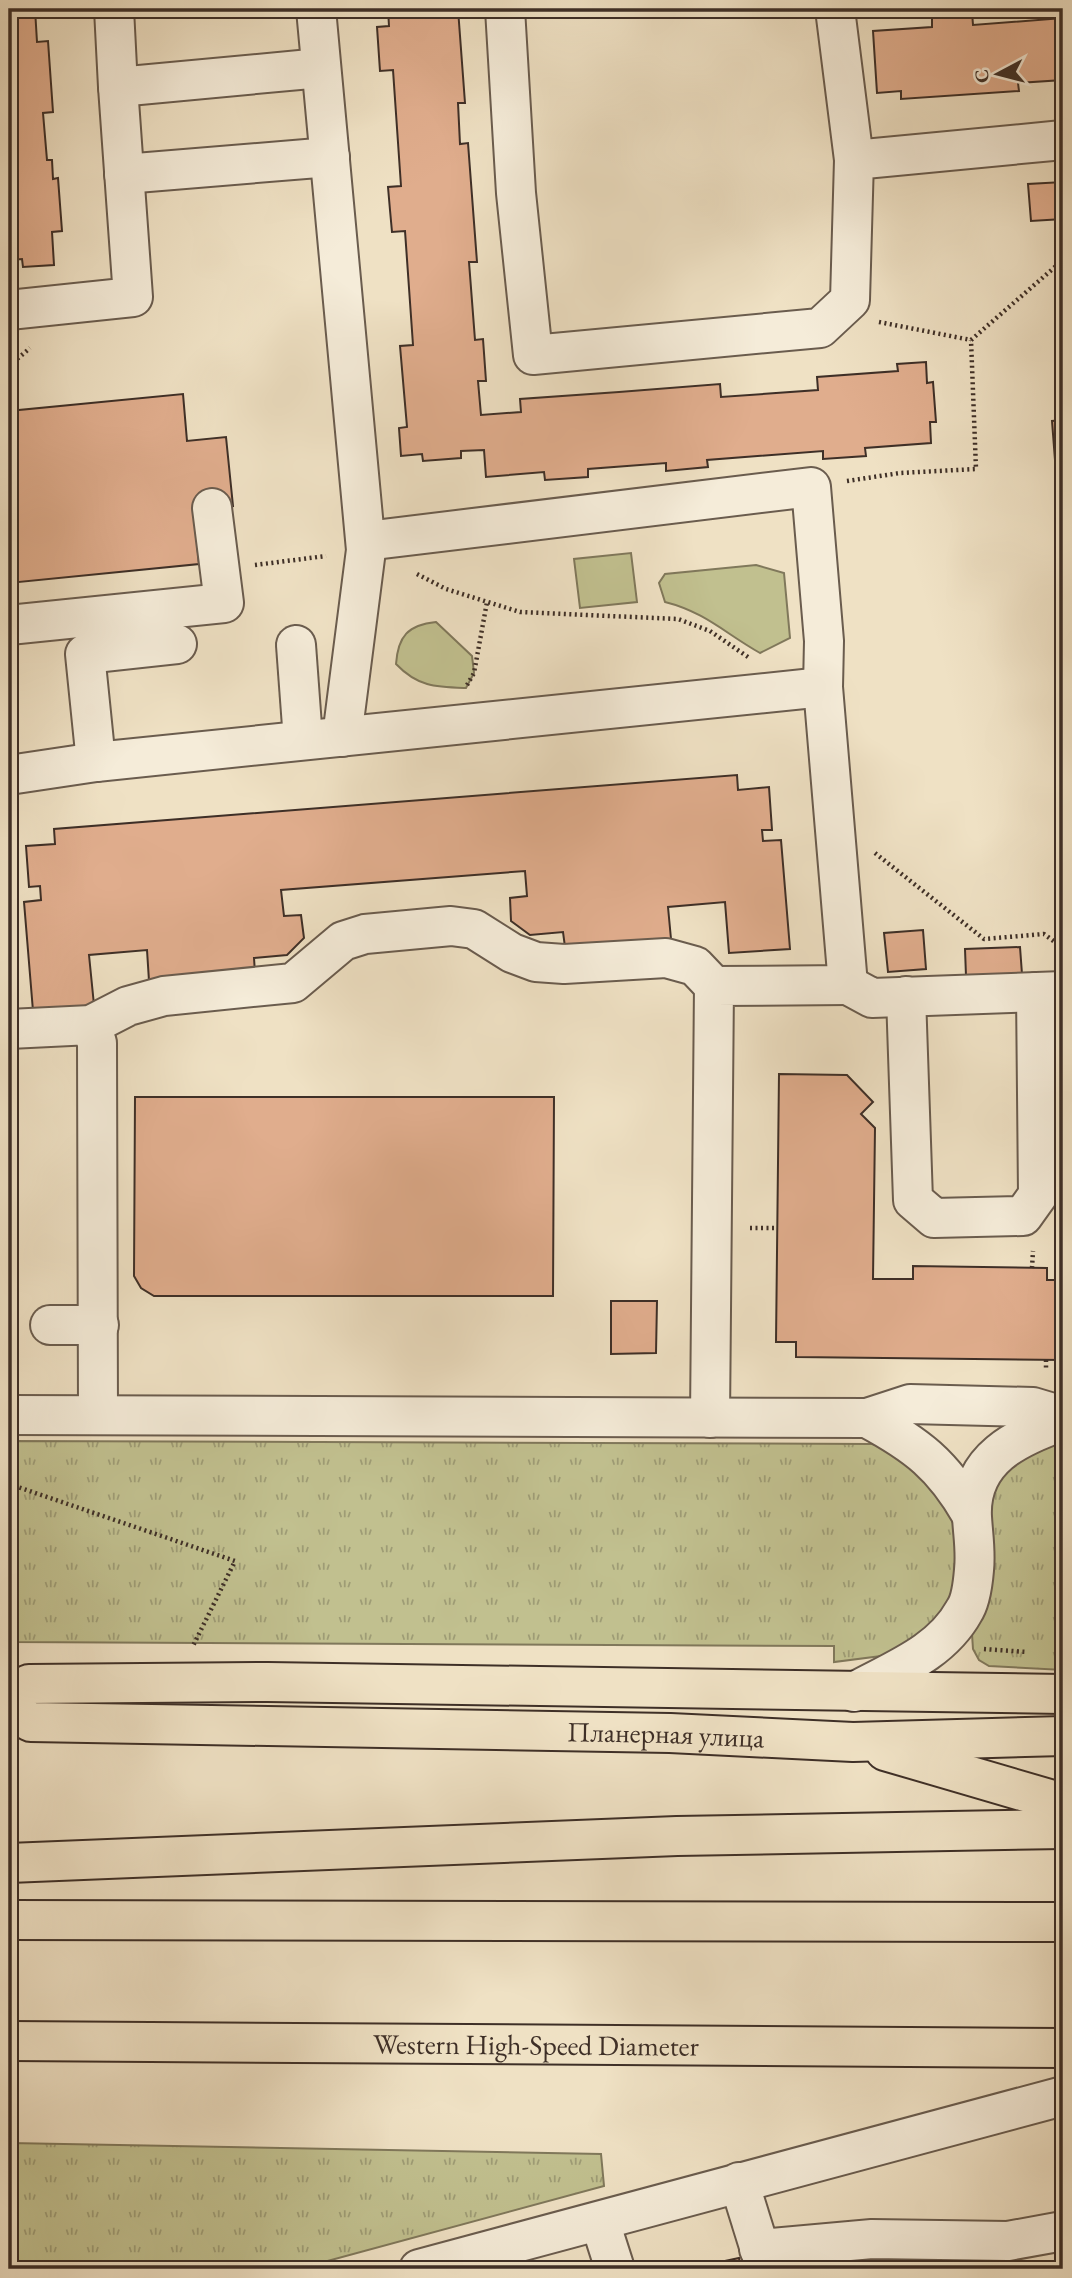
<svg xmlns="http://www.w3.org/2000/svg" width="1072" height="2278" font-family="'EB Garamond',serif">
<style>
.grass{fill:url(#grass-tufts);stroke:#80785b;stroke-width:2}
.green{fill:#c1c08f;stroke:#80785b;stroke-width:2}
.building{fill:#e0ad8d;stroke:#3e2f27;stroke-width:2}
.lines{fill:none;stroke-linecap:round;stroke-linejoin:round}
.minor-casing{stroke:#6a5c4e;stroke-width:42}
.major-casing{stroke:#3e2f27;stroke-width:42}
.highway-casing{stroke:#3e2f27;stroke-width:42}
.path{stroke:#3e2f27;stroke-width:4.5;stroke-dasharray:2 3.5;stroke-linecap:butt}
.minor{stroke:#f5ecd9;stroke-width:38}
.major{stroke:#efe1c4;stroke-width:38}
.highway{stroke:#efe1c4;stroke-width:38}
.labels{text-anchor:middle;dominant-baseline:central;stroke-width:5;stroke-linejoin:round;paint-order:stroke}
.street-label{font-size:28px;fill:#3e2f27;stroke:#f5ecd9}
</style>
<defs>
<pattern id="grass-tufts" width="24" height="20" patternUnits="userSpaceOnUse" patternTransform="scale(1.75)"><rect width="24" height="20" fill="#c1c08f"/><path d="M3 7l-1-3M5 7V3M7 7l1-3M15 17l-1-3M17 17v-4M19 17l1-3" fill="none" stroke="#9e9c75"/></pattern>
</defs>
<rect width="100%" height="100%" fill="#efe1c4"/>
<filter id="stains"><feTurbulence type="fractalNoise" baseFrequency=".00286" numOctaves="4"/><feColorMatrix values="0 0 0 0 .2 0 0 0 0 .09 0 0 0 0 .02 0 0 0 .5 -.17"/></filter>
<radialGradient id="worn" r=".72"><stop offset=".6" stop-color="#630" stop-opacity="0"/><stop offset="1" stop-color="#630" stop-opacity=".3"/></radialGradient>
<!-- grass -->
<g class="grass">
<path d="M9 1441 872 1444 904 1454 955 1519 957 1577 948 1605 936 1626 889 1655 834 1662V1646L9 1642Z"/>
<path d="M1044 1443H1063V1670L989 1666 979 1660 973 1649 972 1634 979 1613 988 1511 1003 1466Z"/>
<path d="M9 2143 601 2154 604 2186 298 2269H9Z"/>
</g>
<!-- green -->
<g class="green">
<path d="M631 553 637 602 580 608 574 559Z"/>
<path d="M756 565 784 573 790 638 760 653C726 634 705 612 665 602L659 583 665 574Z"/>
<path d="M436 622 472 656 474 673 466 688C436 687 418 687 396 664 398 636 408 625 436 622Z"/>
</g>
<!-- building -->
<g class="building">
<path d="M35 9 37 42 48 41 53 112 43 113 47 160H52L53 179 58 178 62 231 52 232 54 265 23 267 22 259 9 260V11Z"/>
<path d="M388 9H458L465 103H458L460 144 468 143 477 262H469L475 340 483 339 486 381H478L481 415 521 412 520 399 619 392 720 384 721 397 818 390 817 377 898 371 897 364 926 362 927 383 933 382 936 422H930L931 443 865 448 866 456 823 459V451L707 460 708 467 666 471V463L588 469V477L545 480 544 472 486 477 484 450 461 451V458L423 461 422 454 401 456 399 428 407 427 400 346 413 345 405 231 392 232 390 210 388 187 401 186 393 70 380 71 377 27 389 26Z"/>
<path d="M972 12 973 25 1063 18V80L1018 83 1019 91 901 99V91L877 93 873 31 932 27V14Z"/>
<path d="M1063 182V219L1031 221 1028 184Z"/>
<path d="M183 394 187 441 226 437 233 506 194 510 199 564 9 583V411Z"/>
<path d="M1063 420V538H1061L1052 421Z"/>
<path d="M737 775 738 790 769 787 772 830H762L763 841 781 840 790 949 729 953 725 902 668 907 671 939 565 947 563 932 530 935 511 921 510 898 527 896 525 871 281 890 284 916 301 915 304 938 287 955 254 958 255 973 149 981 147 950 89 955 94 1005 33 1011 24 902 41 900 40 886 29 887 26 846 55 844 54 829Z"/>
<path d="M923 930 926 969 888 972 884 933Z"/>
<path d="M1020 947 1022 974 966 976 965 949Z"/>
<path d="M779 1074 847 1075 873 1102 861 1114 875 1128 873 1279H913V1266L1047 1268V1280H1063V1360L796 1357V1342H776Z"/>
<path d="M135 1097H554L553 1296H154L141 1288 134 1276Z"/>
<path d="M611 1301H657L656 1353 611 1354Z"/>
<path d="M739 2258 741 2269H698L697 2267Z"/>
<path d="M1063 2265V2269H1016V2268Z"/>
</g>
<g class="lines">
<defs>
<g id="minor">
<path d="M114 9 118 87 321 68"/>
<path d="M316 9 366 550 342 737"/>
<path d="M505 9 516 193 533 355 820 328 850 300 854 160 1063 140"/>
<path d="M835 9 854 160"/>
<path d="M124 174 330 157"/>
<path d="M9 310 133 297 118 87"/>
<path d="M366 541 811 487 824 641 823 687"/>
<path d="M9 625 224 603 212 508"/>
<path d="M296 645 303 740"/>
<path d="M96 762 85 654 177 644"/>
<path d="M9 775 96 762 823 687 848 985 714 986 710 1418"/>
<path d="M848 985 872 998 1063 991"/>
<path d="M906 996 913 1200 934 1218 1023 1216 1038 1195 1036 992"/>
<path d="M91 1025 97 1043 98 1414"/>
<path d="M9 1029 91 1025 128 1006 164 996 293 983 343 941 365 934 451 926 474 929 512 953 536 962 564 964 666 958 695 966 714 986"/>
<path d="M50 1325H99"/>
<path d="M9 1415 867 1418 910 1404 1033 1407 1063 1416"/>
<path d="M867 1418C917 1445 943 1465 971 1514"/>
<path d="M854 1692C894 1670 941 1653 964 1611 971 1601 973 1582 974 1570 976 1551 973 1535 972 1517 969 1458 1018 1437 1063 1421"/>
<path d="M739 2182 766 2269"/>
<path d="M600 2222 615 2269"/>
<path d="M759 2249 872 2239 1008 2241 1063 2231"/>
<path d="M419 2269 1063 2096"/>
</g>
<g id="major">
<path d="M9 1694 29 1684 268 1682 1063 1694"/>
<path id="s1" d="M9 1710 31 1722 670 1733 853 1742 1063 1736"/>
<path d="M885 1751 1063 1803"/>
<path d="M9 1863 677 1836 1063 1829"/>
</g>
<g id="highway">
<path d="M9 1920 1063 1922"/>
<path id="s2" d="M9 2041 1063 2048"/>
</g>
</defs>
<!-- minor casing -->
<use href="#minor" class="minor-casing"/>
<!-- major casing -->
<use href="#major" class="major-casing"/>
<!-- highway casing -->
<use href="#highway" class="highway-casing"/>
<!-- path -->
<g class="path">
<path d="M879 322 971 340"/>
<path d="M971 340 1063 260"/>
<path d="M9 366 30 348"/>
<path d="M847 481 900 473 976 469 971 340"/>
<path d="M255 565 326 556"/>
<path d="M417 574 446 589 520 612 678 619 710 631 748 657"/>
<path d="M467 685 474 673 487 602"/>
<path d="M875 853 984 939 1044 934 1063 948"/>
<path d="M750 1228H777"/>
<path d="M1032 1268 1033 1251"/>
<path d="M1046 1360V1371"/>
<path d="M9 1484 235 1561 193 1646"/>
<path d="M984 1649 1027 1652"/>
</g>
<!-- minor -->
<use href="#minor" class="minor"/>
<!-- major -->
<use href="#major" class="major"/>
<!-- highway -->
<use href="#highway" class="highway"/>
</g>
<g class="labels">
<!-- street labels -->
<g class="street-label">
<text stroke="none"><textPath href="#s1" startOffset="660">Планерная улица</textPath></text>
<text stroke="none"><textPath href="#s2" startOffset="527">Western High-Speed Diameter</textPath></text>
</g>
</g>
<!-- margin -->
<rect width="1072" height="2278" fill="none" stroke="#efe1c4" stroke-width="35"/>
<rect x="10" y="10" width="1051" height="2257" fill="none" stroke="#3e2f27" stroke-width="3.5"/>
<rect x="18" y="18" width="1037" height="2243" fill="none" stroke="#3e2f27" stroke-width="2"/>
<!-- north arrow -->
<g transform="translate(998 74) rotate(263)" stroke="#f5ecd9" stroke-width="5" paint-order="stroke">
<path d="M0-5L12 26L0 18L-12 26Z" fill="#3e2f27"/>
<text y="-10" font-size="19" font-weight="bold" text-anchor="middle" fill="#3e2f27">С</text>
</g>
<rect width="100%" height="100%" filter="url(#stains)"/>
<rect width="100%" height="100%" fill="url(#worn)"/>
</svg>
